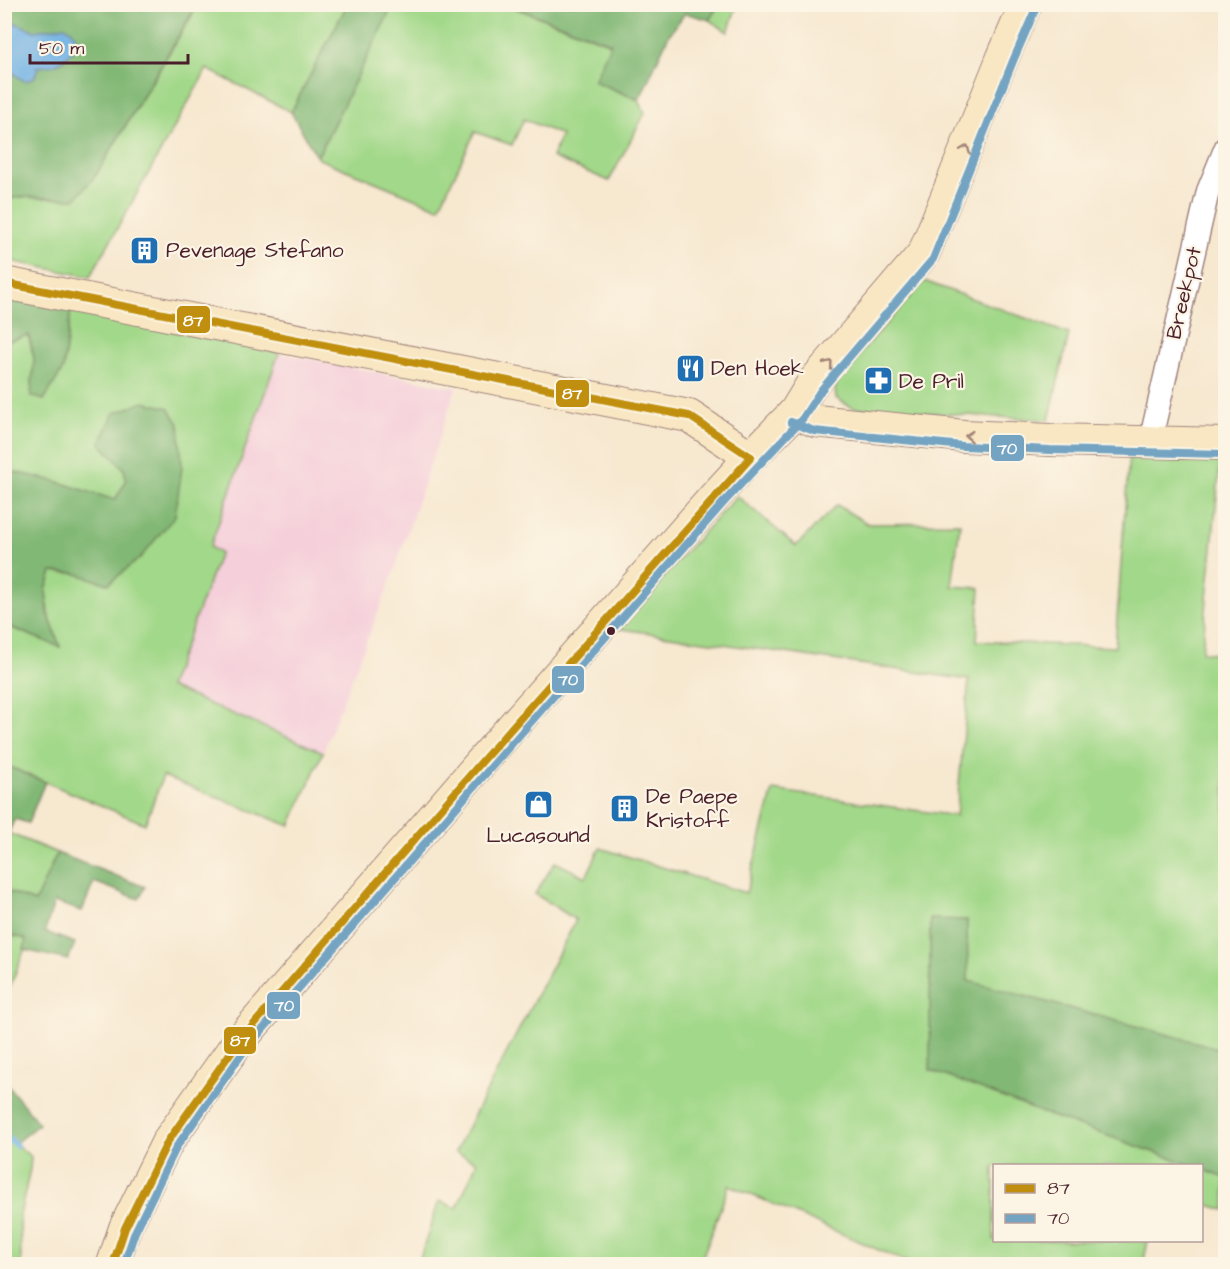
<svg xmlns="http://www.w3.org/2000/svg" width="1230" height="1269" font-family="'Architects Daughter',sans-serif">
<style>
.built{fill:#f5cfda}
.green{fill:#a2d889;stroke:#767c5a;stroke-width:1.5}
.forest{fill:#81b875;stroke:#666c50;stroke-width:1.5}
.water{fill:#71b2e5;stroke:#5e6888;stroke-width:1.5}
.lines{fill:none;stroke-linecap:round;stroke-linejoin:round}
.stream{stroke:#71b2e5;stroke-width:6}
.street-casing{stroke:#a0847e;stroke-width:25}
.secondary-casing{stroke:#a0847e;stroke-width:34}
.street{stroke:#fff;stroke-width:22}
.secondary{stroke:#f9e7c3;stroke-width:32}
.bus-1-casing{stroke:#fcf5e5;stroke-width:12}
.bus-2-casing{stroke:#fcf5e5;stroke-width:12}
.bus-1{stroke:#c08f0f;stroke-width:8}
.bus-2{stroke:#75a4c2;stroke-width:8}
.oneway{stroke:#a28377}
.bus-dot{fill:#4a1f2b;stroke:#fcf5e5;stroke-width:2}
.labels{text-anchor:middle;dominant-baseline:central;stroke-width:4.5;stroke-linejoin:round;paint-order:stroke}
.poi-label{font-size:21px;fill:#4a1f2b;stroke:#fcf5e5;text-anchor:start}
.street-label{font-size:21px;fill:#4a1f2b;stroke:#fcf5e5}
.line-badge{stroke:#fcf5e5;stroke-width:2}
.badge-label{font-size:16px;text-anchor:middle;font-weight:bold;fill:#fff}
</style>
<rect width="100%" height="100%" fill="#fcf5e5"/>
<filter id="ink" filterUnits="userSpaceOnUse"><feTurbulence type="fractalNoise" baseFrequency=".0167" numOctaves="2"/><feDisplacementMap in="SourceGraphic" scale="12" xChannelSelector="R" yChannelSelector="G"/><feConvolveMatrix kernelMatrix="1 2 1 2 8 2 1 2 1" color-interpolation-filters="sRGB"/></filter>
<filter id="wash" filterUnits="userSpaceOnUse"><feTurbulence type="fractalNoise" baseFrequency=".008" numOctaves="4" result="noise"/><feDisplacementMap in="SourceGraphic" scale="24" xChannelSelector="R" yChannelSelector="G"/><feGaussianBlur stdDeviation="1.35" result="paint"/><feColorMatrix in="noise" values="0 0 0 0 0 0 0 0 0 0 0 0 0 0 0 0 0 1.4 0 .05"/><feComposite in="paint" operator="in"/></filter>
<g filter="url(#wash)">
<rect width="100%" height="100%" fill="#f7e8d0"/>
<!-- built -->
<path class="built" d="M279 353 456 388 395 569 323 752 169 688 220 554 210 548Z"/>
<!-- green -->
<g class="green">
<path d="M719 4 737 5 728 32 709 20Z"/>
<path d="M198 5H347L291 112 207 69 90 277 5 260 4 200 20 197 75 199 96 175Z"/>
<path d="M393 5H507L611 44 594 81 639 100 645 113 609 181 552 157 561 135 524 119 512 145 475 132 439 208 317 158Z"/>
<path d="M924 281 1069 334 1049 420 852 408 836 398 835 388 840 376Z"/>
<path d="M71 310 279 353 210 547 220 553 169 687 323 752 290 826 163 776 145 824 5 765 4 625 60 647 48 613 46 590 52 572 74 573 108 584 140 558 124 469 126 481 115 501 55 481 5 470V342L28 335 34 358 31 396 63 369Z"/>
<path d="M1221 453 1202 652 1225 654V1050L968 981 967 920H930L931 1070 1054 1117 1191 1165 994 1166V1240L1148 1241 1143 1264H911L729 1185 700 1264H418L439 1201 457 1208 477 1162 455 1152 576 920 535 894 555 862 586 877 600 848 746 893 773 790 956 816 969 680 615 628 737 496 796 546 837 505 868 524 960 523 952 586 980 588 977 641 1115 647 1129 454Z"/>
<path d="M8 833 57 853 35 902 5 890 4 840Z"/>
<path d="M5 934 26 939 24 951 5 1000Z"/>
<path d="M4 1134 31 1157 30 1169 20 1215 21 1264H5Z"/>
<path d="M1202 1169 1225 1178V1210L1202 1203Z"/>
</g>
<!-- forest -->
<g class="forest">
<path d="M5 5H197L96 175 75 199 20 197 5 200Z"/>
<path d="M347 5H393L317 157 291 112Z"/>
<path d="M507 5H719L709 20 685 13 669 35 639 100 594 81 611 43Z"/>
<path d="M5 295 71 310 63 369 44 400 31 396 34 358 29 335 5 342Z"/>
<path d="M144 402 169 408 179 424 182 467 175 516 140 558 108 584 74 573 52 572 46 590 48 613 60 647 5 625V470L55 481 115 500 126 481 124 469 100 443 114 413Z"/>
<path d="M5 765 45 782 28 823 15 819 5 840Z"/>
<path d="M57 853 145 887 139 899 94 882 82 911 54 902 45 932 75 943 68 960 24 950 26 939 5 934V890L35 902Z"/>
<path d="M930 919 967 920 968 981 1225 1050V1178L1202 1169V1166L1191 1165 1054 1117 930 1070Z"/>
<path d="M4 1081 39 1124 15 1143 5 1134Z"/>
</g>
<!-- water -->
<path class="water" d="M5 19 35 31 65 26 72 31 79 43C63 61 62 66 36 67L38 69 34 78 25 81C18 78 11 70 5 68Z"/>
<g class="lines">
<!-- stream -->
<path class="stream" d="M4 1135 16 1145"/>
</g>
</g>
<g filter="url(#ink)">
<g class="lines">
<defs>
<path id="street" d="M1153 443 1154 425 1208 191 1226 147"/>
<g id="secondary">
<path d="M4 283 689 416 751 457"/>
<path d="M795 412 815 421 964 436 1050 440 1226 444"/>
<path d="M113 1264 125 1228 168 1141 236 1045 485 758 716 495 751 457 795 412 812 384 924 253 1003 57 1026 4"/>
</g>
</defs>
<!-- street casing -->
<use href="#street" class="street-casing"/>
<!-- secondary casing -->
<use href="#secondary" class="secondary-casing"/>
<!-- street -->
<use href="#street" class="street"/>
<!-- secondary -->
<use href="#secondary" class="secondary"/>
<defs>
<g id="bus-1">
<path d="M4 283 689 416 751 457"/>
<path d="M113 1264 125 1228 168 1141 236 1045 485 758 751 457"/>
</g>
<g id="bus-2">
<path d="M791 422 814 431 963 446 1050 450 1226 454"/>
<path d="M124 1264 135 1232 177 1146 244 1051 493 765 724 502 803 418 821 390 933 259 1013 61 1036 8"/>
</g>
</defs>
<!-- bus-1 casing -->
<use href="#bus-1" class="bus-1-casing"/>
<!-- bus-2 casing -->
<use href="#bus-2" class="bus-2-casing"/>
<!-- bus-1 -->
<use href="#bus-1" class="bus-1"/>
<!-- bus-2 -->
<use href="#bus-2" class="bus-2"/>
</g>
<!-- one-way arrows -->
<defs><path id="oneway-chevron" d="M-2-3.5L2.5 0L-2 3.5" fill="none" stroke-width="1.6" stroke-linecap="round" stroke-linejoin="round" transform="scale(1.5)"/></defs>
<g class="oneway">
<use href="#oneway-chevron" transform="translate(966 149) rotate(-68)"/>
<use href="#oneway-chevron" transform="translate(829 364) rotate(-50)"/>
<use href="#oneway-chevron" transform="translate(969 436) rotate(-176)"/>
</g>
</g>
<!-- icons -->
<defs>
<symbol id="building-square" viewBox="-11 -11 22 22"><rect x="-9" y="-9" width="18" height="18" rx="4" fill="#1f6fb2" stroke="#fcf5e5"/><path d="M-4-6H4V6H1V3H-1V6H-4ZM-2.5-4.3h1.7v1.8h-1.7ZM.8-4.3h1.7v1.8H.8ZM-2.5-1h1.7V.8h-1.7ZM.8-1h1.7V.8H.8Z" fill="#fff"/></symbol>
<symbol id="restaurant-square" viewBox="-11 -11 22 22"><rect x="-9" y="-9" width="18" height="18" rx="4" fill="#1f6fb2" stroke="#fcf5e5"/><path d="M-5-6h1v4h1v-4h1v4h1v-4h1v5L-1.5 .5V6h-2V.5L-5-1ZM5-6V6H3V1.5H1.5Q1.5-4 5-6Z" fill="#fff"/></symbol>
<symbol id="pharmacy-square" viewBox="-11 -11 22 22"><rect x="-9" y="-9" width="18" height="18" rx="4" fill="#1f6fb2" stroke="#fcf5e5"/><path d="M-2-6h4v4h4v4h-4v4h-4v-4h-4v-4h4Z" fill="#fff"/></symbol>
<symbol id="shop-square" viewBox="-11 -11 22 22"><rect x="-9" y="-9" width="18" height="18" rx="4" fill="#1f6fb2" stroke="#fcf5e5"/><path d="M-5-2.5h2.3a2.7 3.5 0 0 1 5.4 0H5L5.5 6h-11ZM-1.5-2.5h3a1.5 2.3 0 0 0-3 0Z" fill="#fff"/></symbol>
</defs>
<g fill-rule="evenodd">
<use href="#building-square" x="128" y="234" width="33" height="33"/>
<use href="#restaurant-square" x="674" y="352" width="33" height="33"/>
<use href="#pharmacy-square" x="862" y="364" width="33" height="33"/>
<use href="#shop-square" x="522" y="788" width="33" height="33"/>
<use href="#building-square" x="608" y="792" width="33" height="33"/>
</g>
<!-- markers -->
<circle class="bus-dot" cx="611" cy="631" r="5"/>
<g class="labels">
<!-- poi labels -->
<g class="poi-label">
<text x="166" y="250">Pevenage Stefano</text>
<text x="711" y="368">Den Hoek</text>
<text x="899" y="381">De Pril</text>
<text x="646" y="796">De Paepe<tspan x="646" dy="24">Kristoff</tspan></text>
<text x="538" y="835" text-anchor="middle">Lucasound</text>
</g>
<!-- street labels -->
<g class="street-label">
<text transform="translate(1184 293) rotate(-77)">Breekpot</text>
</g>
</g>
<g class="line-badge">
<rect x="176" y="305" width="35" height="29" rx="6" fill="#c08f0f"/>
<rect x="555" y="379" width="35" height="29" rx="6" fill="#c08f0f"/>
<rect x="990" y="434" width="35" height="28" rx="6" fill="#75a4c2"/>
<rect x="551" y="665" width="34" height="29" rx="6" fill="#75a4c2"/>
<rect x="266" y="991" width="35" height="29" rx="6" fill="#75a4c2"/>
<rect x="223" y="1026" width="34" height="29" rx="6" fill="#c08f0f"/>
</g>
<g class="badge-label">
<text x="193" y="326">87</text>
<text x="572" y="399">87</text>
<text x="1007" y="454">70</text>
<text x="568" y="685">70</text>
<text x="284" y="1011">70</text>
<text x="240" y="1046">87</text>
</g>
<!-- margin -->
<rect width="1230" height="1269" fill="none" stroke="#fcf5e5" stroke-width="24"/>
<!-- legend -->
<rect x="993" y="1164" width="210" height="78" fill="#fcf5e5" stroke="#b59f9b" stroke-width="1.5"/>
<rect x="1005" y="1184" width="30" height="9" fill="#c08f0f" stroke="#b59f9b" stroke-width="1.5"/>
<text x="1047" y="1194" font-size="18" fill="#4a1f2b">87</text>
<rect x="1005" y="1214" width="30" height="9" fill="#75a4c2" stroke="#b59f9b" stroke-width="1.5"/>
<text x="1047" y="1224" font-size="18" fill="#4a1f2b">70</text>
<!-- scale -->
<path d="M30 54v9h158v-9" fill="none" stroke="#4a1f2b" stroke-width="3"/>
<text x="39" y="54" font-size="18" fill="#4a1f2b" stroke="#fcf5e5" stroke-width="4.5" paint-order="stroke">50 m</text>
</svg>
